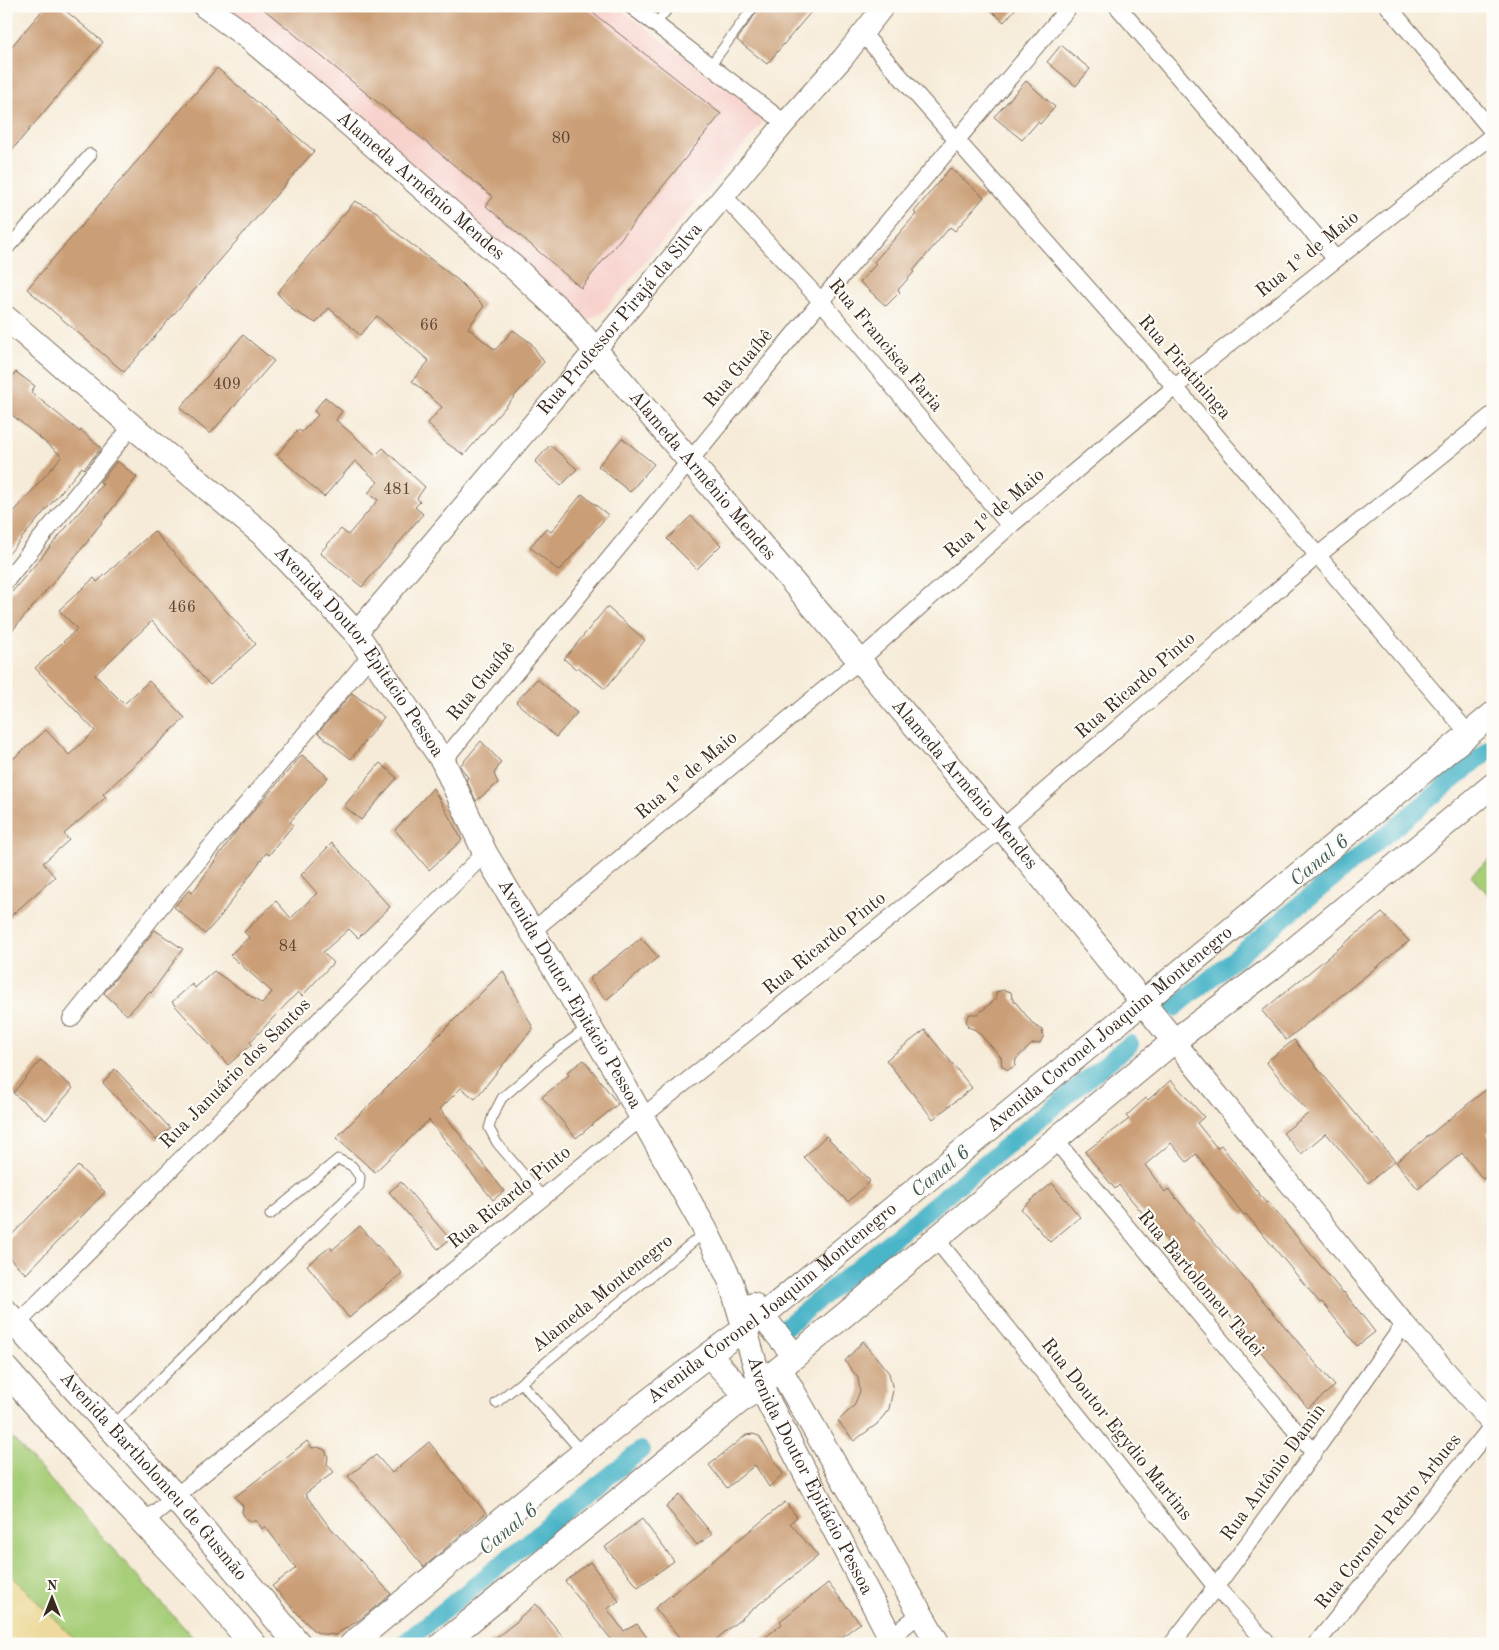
<svg xmlns="http://www.w3.org/2000/svg" width="1499" height="1650" font-family="'Old Standard TT',serif">
<style>
.built{fill:#f7d0cb}
.green{fill:#a7ce79;stroke:#717c4c}
.sand{fill:#eeda9e;stroke:#94825e}
.lines{fill:none;stroke-linecap:round;stroke-linejoin:round}
.canal{stroke:#4bb5c8;stroke-width:18}
.building{fill:#ca9e76}
.service-casing{stroke:#7c6e5f;stroke-width:11}
.pedestrian-casing{stroke:#7c6e5f;stroke-width:14}
.minor-casing{stroke:#7c6e5f;stroke-width:18}
.tertiary-casing{stroke:#7c6e5f;stroke-width:23}
.secondary-casing{stroke:#7c6e5f;stroke-width:26}
.primary-casing{stroke:#7c6e5f;stroke-width:28}
.service{stroke:#fff;stroke-width:9}
.pedestrian{stroke:#fff;stroke-width:12}
.minor{stroke:#fff;stroke-width:16}
.tertiary{stroke:#fff;stroke-width:21}
.secondary{stroke:#fff;stroke-width:24}
.primary{stroke:#fff;stroke-width:26}
.labels{text-anchor:middle;dominant-baseline:central;stroke-width:4.5;stroke-linejoin:round;paint-order:stroke}
.number-label{font-size:16px;fill:#5f4734}
.street-label{font-size:19px;fill:#3b2a1e;stroke:#fdfcf7}
.water-label{font-size:20px;font-style:italic;fill:#415b5a;stroke:#fdfcf7}
</style>
<rect width="100%" height="100%" fill="#fdfcf7"/>
<filter id="ink" filterUnits="userSpaceOnUse"><feTurbulence type="fractalNoise" baseFrequency=".02" numOctaves="2"/><feDisplacementMap in="SourceGraphic" scale="10" xChannelSelector="R" yChannelSelector="G"/><feConvolveMatrix kernelMatrix="1 2 1 2 8 2 1 2 1" color-interpolation-filters="sRGB"/></filter>
<filter id="wash" filterUnits="userSpaceOnUse"><feTurbulence type="fractalNoise" baseFrequency=".0096" numOctaves="4" result="noise"/><feDisplacementMap in="SourceGraphic" scale="20" xChannelSelector="R" yChannelSelector="G"/><feGaussianBlur stdDeviation="1.12" result="paint"/><feColorMatrix in="noise" values="0 0 0 0 0 0 0 0 0 0 0 0 0 0 0 0 0 1.4 0 .05"/><feComposite in="paint" operator="in"/></filter>
<g filter="url(#wash)">
<rect width="100%" height="100%" fill="#f6ebd8"/>
<!-- built -->
<path class="built" d="M215 6H616L758 111 762 124 601 314 586 321Z"/>
<!-- green -->
<g class="green">
<path d="M1493 856V900L1471 875Z"/>
<path d="M6 1431 199 1644H79L6 1570Z"/>
</g>
<!-- sand -->
<path class="sand" d="M6 1570 79 1644H6Z"/>
<g class="lines">
<!-- canal -->
<g class="canal">
<path d="M1174 1008 1493 747"/>
<path d="M778 1333 1130 1044"/>
<path d="M403 1644 641 1450"/>
</g>
</g>
<g id="blocks">
<!-- building -->
<g class="building">
<path d="M46 6H60L103 42 6 157V53Z"/>
<path d="M260 6H584L721 114 581 288 486 206 493 197Z"/>
<path d="M761 6H816L767 64 737 40Z"/>
<path d="M986 6H1018L1004 22Z"/>
<path d="M1061 45 1090 69 1076 86 1047 62Z"/>
<path d="M217 68 314 151 124 372 27 289Z"/>
<path d="M1026 81 1055 107 1040 124 1038 122 1022 140 994 117Z"/>
<path d="M950 168 984 197 955 231 950 227 913 271 914 272 898 290 900 292 886 306 860 282 876 264 874 262 916 214 914 212Z"/>
<path d="M355 201 377 212 394 231 459 281 484 306 468 328 495 350 513 330 531 343 544 362 464 455 445 442 428 423 442 407 412 381 429 361 377 316 360 335 329 308 316 323 294 311 277 293Z"/>
<path d="M243 335 274 361 210 434 180 408Z"/>
<path d="M16 372 35 386 31 392 80 432 81 430 101 448 84 469 82 467 6 557V521L62 456 6 410V383Z"/>
<path d="M325 397 342 411 336 420 376 455 383 448 425 487 417 498 420 502 415 507 423 514 362 587 320 553 341 529 348 535 378 500 368 493 378 482 355 461 324 497 277 455 298 430 302 432 318 415 314 411Z"/>
<path d="M622 438 654 464 630 492 598 466Z"/>
<path d="M550 445 577 469 561 486 535 462Z"/>
<path d="M117 461 137 477 88 540H89L6 638V599L103 484 100 482Z"/>
<path d="M582 494 608 515 559 571 530 547 546 528 551 532Z"/>
<path d="M691 516 721 545 697 569 667 539Z"/>
<path d="M154 531 256 644 210 685 152 621 95 675 124 704 149 681 185 718 103 794 106 797 64 834 69 840 43 863 55 877 6 920V765L46 730 69 755 95 731 35 668 77 629 59 610 94 578 97 582Z"/>
<path d="M607 607 645 640 605 689 578 667 576 669 564 659Z"/>
<path d="M537 679 577 713 556 737 516 702Z"/>
<path d="M352 693 384 717 351 759 318 733Z"/>
<path d="M481 741 501 762 494 774 498 783 476 801 466 779 468 778 460 766Z"/>
<path d="M302 755 328 777 290 822 293 825 269 855 266 853 220 917 205 934 174 907 189 890 192 893 237 830Z"/>
<path d="M380 763 397 778 361 820 344 806Z"/>
<path d="M433 788 462 840 429 870 395 830Z"/>
<path d="M332 843 390 907 358 938 349 929 323 952 333 963 302 996 298 992 250 1042 252 1044 228 1065 172 1002 192 984 195 988 214 971 262 1004 272 992 230 955 249 937 244 932 276 901 291 918 317 893 301 875Z"/>
<path d="M1382 913 1409 941 1286 1040 1262 1011Z"/>
<path d="M155 930 183 949 151 993 149 992 127 1015 104 993Z"/>
<path d="M641 938 658 957 606 1000 589 979Z"/>
<path d="M503 971 533 1028 475 1099 461 1088 440 1109 504 1191 493 1200 429 1120 375 1172 336 1138Z"/>
<path d="M1004 990 1011 992 1012 998 1034 1025 1042 1030 1043 1037 1040 1043 1032 1044 1016 1059 1015 1066 1008 1070 1002 1066 1001 1057 976 1030 968 1027 966 1020 970 1014H978L996 999V992Z"/>
<path d="M925 1030 972 1088 933 1119 886 1060Z"/>
<path d="M1294 1040 1395 1161 1368 1183 1326 1133 1301 1154 1283 1133 1309 1113 1266 1062Z"/>
<path d="M41 1060 73 1088 46 1120 13 1093Z"/>
<path d="M584 1060 618 1104 576 1138 542 1097 569 1075 567 1072Z"/>
<path d="M115 1069 170 1128 156 1140 103 1083Z"/>
<path d="M1171 1080 1204 1117 1197 1123 1217 1148 1221 1145 1266 1203 1268 1202 1343 1293 1344 1292 1375 1332 1357 1346 1322 1302 1320 1303 1246 1214 1244 1215 1196 1154 1187 1162 1171 1143 1145 1165 1165 1192 1168 1189 1194 1219 1335 1386 1308 1408 1163 1235 1162 1236 1119 1185 1115 1189 1085 1152 1129 1119 1126 1116 1146 1098 1148 1100Z"/>
<path d="M1493 1084V1129L1487 1133 1493 1141V1171L1483 1179 1462 1153 1418 1189 1396 1162Z"/>
<path d="M826 1136 870 1181 848 1202 804 1157Z"/>
<path d="M78 1166 105 1192 26 1274 6 1255V1241Z"/>
<path d="M401 1182 450 1239 438 1249 389 1192Z"/>
<path d="M1052 1183 1080 1217 1050 1242 1021 1209Z"/>
<path d="M360 1226 402 1273 349 1318 307 1265 330 1247 332 1250Z"/>
<path d="M863 1341 889 1373 893 1390 889 1409 877 1424 854 1441 838 1421 854 1406 860 1391 858 1378 845 1361Z"/>
<path d="M753 1434 759 1436 783 1474 769 1487 755 1465 727 1488 709 1465 746 1435Z"/>
<path d="M307 1441 312 1448 318 1447 325 1450 328 1457 327 1464 334 1472 305 1494 328 1525 391 1594 359 1620 335 1635 321 1634 313 1630 272 1586 296 1568 265 1526 262 1529 257 1521H250L245 1518 242 1512 243 1506 235 1497Z"/>
<path d="M429 1442 486 1513 424 1567 348 1476 376 1455 392 1473Z"/>
<path d="M680 1495 712 1534 697 1545 666 1507Z"/>
<path d="M785 1502 797 1517 790 1523 818 1556 710 1644H685L655 1608Z"/>
<path d="M642 1519 674 1561 638 1587 605 1547Z"/>
<path d="M590 1562 619 1601 607 1609 624 1631 637 1624 652 1644H604L611 1639 565 1581Z"/>
<path d="M828 1583 860 1623 833 1644H757L782 1624 780 1621Z"/>
<path d="M536 1604 569 1644H488L520 1619 519 1618Z"/>
</g>
</g>
</g>
<g filter="url(#ink)">
<use href="#blocks" fill-opacity="0" stroke="#7c6e5f" stroke-width="1"/>
<g class="lines">
<defs>
<g id="service">
<path d="M655 25 670 6"/>
<path d="M710 66 754 6"/>
<path d="M543 1197 497 1143 489 1128 493 1115 502 1098 556 1051 588 1027"/>
<path d="M521 1383 582 1452"/>
<path d="M496 1403 704 1233"/>
<path d="M113 1425 359 1186 360 1177 352 1166 338 1159 270 1215"/>
</g>
<path id="pedestrian" d="M6 250 90 155"/>
<g id="minor">
<path d="M632 6 785 123"/>
<path d="M1117 6 1335 258"/>
<path d="M1388 6 1493 132"/>
<path d="M862 33 1175 387 1469 734"/>
<path d="M724 196 821 301 1010 526"/>
<path d="M6 581 132 426"/>
<path d="M443 761 831 289 1070 6"/>
<path d="M531 932 860 660 1010 526 1175 387 1493 135"/>
<path d="M71 1019 166 900 371 655"/>
<path d="M1055 1140 1314 1453"/>
<path d="M936 1239 1216 1587 1268 1644"/>
<path d="M17 1324 485 853"/>
<path d="M144 1522 642 1117 1002 828 1317 556 1493 414"/>
<path d="M890 1638 921 1613"/>
<path d="M1172 1644C1253 1540 1329 1432 1404 1324"/>
<path d="M1316 1644 1493 1425"/>
</g>
<g id="tertiary">
<path id="s1" d="M356 633 595 350 785 123 843 58 884 6"/>
<path d="M1174 1041 1404 1324 1493 1425"/>
</g>
<g id="secondary">
<path id="s2" d="M205 6 249 38 293 75 518 271 568 318 1002 828 1174 1041"/>
<path id="s3" d="M6 318 132 426 266 537 356 633 443 761 485 853 614 1068 706 1231 731 1282 761 1385 768 1401 894 1644"/>
<path d="M753 1305 795 1356"/>
<path d="M709 1355 747 1396"/>
<path d="M780 1369 938 1644"/>
<path id="s4" d="M352 1644C487 1533 620 1417 762 1316L1493 714"/>
<path d="M442 1644 795 1356 1174 1041 1268 971 1493 785"/>
</g>
<g id="primary">
<path id="s5" d="M6 1313 175 1497 298 1644"/>
<path d="M6 1370 82 1456 210 1593 253 1644"/>
</g>
</defs>
<!-- service casing -->
<use href="#service" class="service-casing"/>
<!-- pedestrian casing -->
<use href="#pedestrian" class="pedestrian-casing"/>
<!-- minor casing -->
<use href="#minor" class="minor-casing"/>
<!-- tertiary casing -->
<use href="#tertiary" class="tertiary-casing"/>
<!-- secondary casing -->
<use href="#secondary" class="secondary-casing"/>
<!-- primary casing -->
<use href="#primary" class="primary-casing"/>
<!-- service -->
<use href="#service" class="service"/>
<!-- pedestrian -->
<use href="#pedestrian" class="pedestrian"/>
<!-- minor -->
<use href="#minor" class="minor"/>
<!-- tertiary -->
<use href="#tertiary" class="tertiary"/>
<!-- secondary -->
<use href="#secondary" class="secondary"/>
<!-- primary -->
<use href="#primary" class="primary"/>
</g>
</g>
<g class="labels">
<!-- number labels -->
<g class="number-label">
<text x="561" y="139">80</text>
<text x="429" y="326">66</text>
<text x="227" y="385">409</text>
<text x="397" y="490">481</text>
<text x="182" y="608">466</text>
<text x="288" y="947">84</text>
</g>
<!-- street labels -->
<g class="street-label">
<text stroke="none"><textPath href="#s2" startOffset="281">Alameda Armênio Mendes</textPath></text>
<text transform="translate(1308 255) rotate(-39)">Rua 1º de Maio</text>
<text stroke="none"><textPath href="#s1" startOffset="410">Rua Professor Pirajá da Silva</textPath></text>
<text transform="translate(885 346) rotate(50)">Rua Francisca Faria</text>
<text transform="translate(1184 368) rotate(49)">Rua Piratininga</text>
<text transform="translate(739 369) rotate(-50)">Rua Guaíbê</text>
<text stroke="none"><textPath href="#s2" startOffset="686">Alameda Armênio Mendes</textPath></text>
<text transform="translate(995 514) rotate(-41)">Rua 1º de Maio</text>
<text stroke="none"><textPath href="#s3" startOffset="488">Avenida Doutor Epitácio Pessoa</textPath></text>
<text transform="translate(482 682) rotate(-51)">Rua Guaíbê</text>
<text transform="translate(1136 686) rotate(-41)">Rua Ricardo Pinto</text>
<text transform="translate(687 776) rotate(-40)">Rua 1º de Maio</text>
<text stroke="none"><textPath href="#s2" startOffset="1091">Alameda Armênio Mendes</textPath></text>
<text transform="translate(825 944) rotate(-39)">Rua Ricardo Pinto</text>
<text stroke="none"><textPath href="#s3" startOffset="892">Avenida Doutor Epitácio Pessoa</textPath></text>
<text stroke="none"><textPath href="#s4" startOffset="976">Avenida Coronel Joaquim Montenegro</textPath></text>
<text transform="translate(236 1074) rotate(-45)">Rua Januário dos Santos</text>
<text transform="translate(510 1198) rotate(-39)">Rua Ricardo Pinto</text>
<text transform="translate(1200 1284) rotate(50)">Rua Bartolomeu Tadei</text>
<text transform="translate(603 1294) rotate(-39)">Alameda Montenegro</text>
<text stroke="none"><textPath href="#s4" startOffset="541">Avenida Coronel Joaquim Montenegro</textPath></text>
<text transform="translate(1116 1430) rotate(51)">Rua Doutor Egydio Martins</text>
<text transform="translate(1274 1473) rotate(-54)">Rua Antônio Damin</text>
<text stroke="none"><textPath href="#s3" startOffset="1432">Avenida Doutor Epitácio Pessoa</textPath></text>
<text stroke="none"><textPath href="#s5" startOffset="220">Avenida Bartholomeu de Gusmão</textPath></text>
<text transform="translate(1389 1522) rotate(-51)">Rua Coronel Pedro Arbues</text>
</g>
<!-- water labels -->
<g class="water-label">
<text transform="translate(1320 861) rotate(-39)">Canal 6</text>
<text transform="translate(941 1172) rotate(-39)">Canal 6</text>
<text transform="translate(509 1530) rotate(-39)">Canal 6</text>
</g>
</g>
<!-- margin -->
<rect width="1499" height="1650" fill="none" stroke="#fdfcf7" stroke-width="25"/>
<!-- north arrow -->
<g transform="translate(52 1598)" stroke="#fdfcf7" stroke-width="4" paint-order="stroke">
<path d="M0-4L9 19L0 12L-9 19Z" fill="#3b2a1e"/>
<text y="-8" font-size="14" font-weight="bold" text-anchor="middle" fill="#3b2a1e">N</text>
</g>
</svg>
